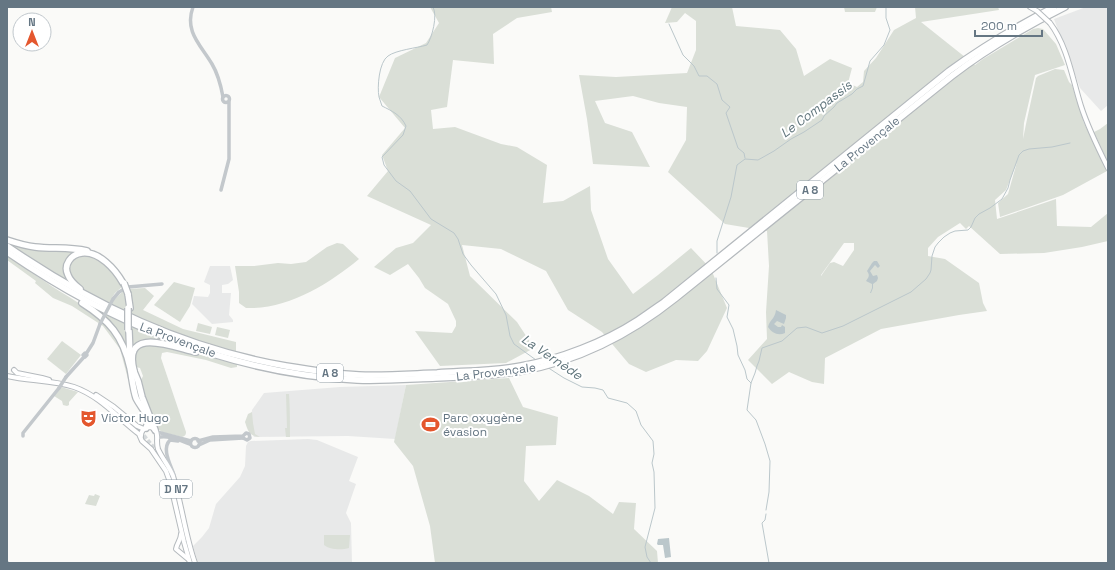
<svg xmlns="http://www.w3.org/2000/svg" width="1115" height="570" font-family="'Space Grotesk',sans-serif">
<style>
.built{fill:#e8e9e9}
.green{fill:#dadfd7;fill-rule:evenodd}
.water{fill:#bbc7cb}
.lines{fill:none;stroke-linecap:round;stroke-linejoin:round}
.stream{stroke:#bbc7cb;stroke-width:1}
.major-tunnel{stroke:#d5d9db;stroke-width:4;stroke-dasharray:4 2;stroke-linecap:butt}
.major-casing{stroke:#b5babe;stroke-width:6}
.highway-casing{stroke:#b4b9bd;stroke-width:8}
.minor{stroke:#c3c8cc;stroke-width:3.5}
.major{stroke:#fff;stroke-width:4}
.highway{stroke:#fff;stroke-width:5.5}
.rail-casing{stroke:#a2aab0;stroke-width:2.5}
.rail{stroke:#fff;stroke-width:1;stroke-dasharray:3;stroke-linecap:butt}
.major-bridge-casing{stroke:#b5babe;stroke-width:6;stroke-linecap:butt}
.highway-bridge-casing{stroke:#b4b9bd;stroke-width:8;stroke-linecap:butt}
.minor-bridge{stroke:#c3c8cc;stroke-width:3.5}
.major-bridge{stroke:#fff;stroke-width:4}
.highway-bridge{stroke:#fff;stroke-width:5.5}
.labels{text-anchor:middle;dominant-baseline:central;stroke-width:4;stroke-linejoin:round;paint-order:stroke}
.shield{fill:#fff;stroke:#939fa8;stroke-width:1}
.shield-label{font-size:11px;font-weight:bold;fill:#657683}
.street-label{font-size:12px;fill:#657683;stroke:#fff}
.poi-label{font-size:12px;fill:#657683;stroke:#fff;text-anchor:start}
.water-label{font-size:13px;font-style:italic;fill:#60757c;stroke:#fff}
</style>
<rect width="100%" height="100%" fill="#fafaf8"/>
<!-- built -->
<g class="built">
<path d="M1086 7H1108V105L1101 111 1080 88 1054 19Z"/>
<path d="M210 266H230L233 280 228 284 222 285V293H231L229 315 233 320V322L212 324 192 304 194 296 208 297 210 293V285L204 282Z"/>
<path d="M406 385 395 439 348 436 254 437 251 431 250 425 252 410 264 393 340 387Z"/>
<path d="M308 439 317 440 358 457 349 481 356 484 346 513 351 523 352 563H198L193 546 202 537 209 528 216 504 240 477 245 466 246 446 248 442 251 441Z"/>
</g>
<!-- green -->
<g class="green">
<path d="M430 7H551L552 12 517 18 493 34 494 64 453 60 447 107 431 110 433 129 455 127 501 144 517 147 547 165 543 203 563 201 590 186 591 210 608 259 633 294 658 275 691 248 711 269 727 308 707 351 698 361 676 360 646 372 629 364 602 332 568 310 546 271 501 249 462 245 470 276 517 322 534 348 506 363 440 366 415 331 452 333 456 326V321L448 304 425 288 419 278 408 264 390 275 374 267 396 248 413 243 431 225 367 196 388 171 382 155 405 128 379 97 395 58 426 43 439 23Z"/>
<path d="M672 7H732L736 26 780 30 796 49 804 76 830 59 852 68 848 83 857 87 863 82 864 71 876 58 894 30 916 18 915 7H998L999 10 921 22 975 65 983 59 1033 29 1038 28 1043 29 1056 44 1065 65 1035 75 1024 123 1023 139 1026 124 1036 78 1038 76 1055 69 1064 70 1069 82 1072 85 1084 123 1107 171 1063 195 1000 217 998 203 1008 194 1017 162 1006 190 995 200 997 219 1056 199 1057 226 1091 227 1108 213V241L1082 247 1044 253 1000 254 969 226 966 229 960 223 938 237 928 248V256L945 259 979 283 983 303 987 311 959 315 881 329 825 358 824 384 812 382 789 372 772 384 748 360 767 339 766 312 769 266 767 231 725 224 668 172 686 140 687 107 659 103 633 96 595 101 605 123 632 132 650 167 593 164 587 119 579 75 616 77 687 73 696 50V21L685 13 677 22 665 23ZM844 243H854V250L843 266 834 262 830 263 821 276V275Z"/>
<path d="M844 7H877L875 12H845Z"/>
<path d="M1108 123V163L1094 132 1100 129Z"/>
<path d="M7 243 84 251 67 262 71 284Z"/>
<path d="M337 243 343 244 359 259C329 284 287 310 246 308L239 303V292L235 266H253L278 263 291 264 306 262 327 247Z"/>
<path d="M87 254 103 261 120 281 122 287 115 293 111 299 114 300 124 290 125 295 128 289 145 288 154 296 143 310 183 329 236 342V352C191 339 146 323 104 301 95 296 85 292 77 285 73 282 70 275 68 270L72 258Z"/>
<path d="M7 256C22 266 38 277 53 287 84 307 117 321 126 361 127 367 129 373 128 379L120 349 103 326 72 306 53 298 35 283 36 281 7 260Z"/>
<path d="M174 282 195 288 190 306 180 322 154 305Z"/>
<path d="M94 309 132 327 180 346 155 341 133 349 127 328V351Z"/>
<path d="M198 323 212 327 210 334 196 331Z"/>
<path d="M217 327 230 330 228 338 215 335Z"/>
<path d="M62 341 81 355 66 374 47 359Z"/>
<path d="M145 344 173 348 237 364V367L231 368 206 360 167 352 162 353 161 358 186 432C186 435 185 436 182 437L162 432 157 428 145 396 141 380 143 376 140 368 136 367 133 359 135 351Z"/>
<path d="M509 378 523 407 558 417 556 445 526 446 524 481 539 501 557 480 589 496 613 514 619 502 636 503 634 529 657 551 658 563H435L430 526 413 466 394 442 406 385Z"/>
<path d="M61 387 78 392 69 402V405L67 406 63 405 62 401 54 396Z"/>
<path d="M286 394H289C290 407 290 423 290 437H286L285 428H287Z"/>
<path d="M252 412 253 423 255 434 260 437C249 436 248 431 245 422L248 414Z"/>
<path d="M95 494 100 496 96 506 85 504 89 495 94 496Z"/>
<path d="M324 535H350L349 548C342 550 330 550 324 545Z"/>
</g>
<!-- water -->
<g class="water">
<path d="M874 261H877L880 266 878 268 875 265 870 271 873 276 877 275 878 278 877 281 873 284V288L871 293H870L872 288V284L866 281C869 277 870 275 867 271L872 263Z"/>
<path d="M776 310 786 315V318L784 324 777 321 774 324 778 327H781L782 325 785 327V333C778 336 772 333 768 327 770 319 775 319 776 310Z"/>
<path d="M669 538 671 557 665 558 663 545H658L657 544 658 539Z"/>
</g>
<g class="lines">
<!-- stream -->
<g class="stream">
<path d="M433 7C438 15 432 38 427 45 417 48 396 50 388 56 379 62 377 87 379 97 380 100 381 103 382 106 392 111 401 115 406 126L403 135 382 157 384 165 396 181 410 191 431 219 454 233 458 239 463 254 471 265 496 294 506 315 510 336 514 344 536 360"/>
<path d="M669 24 683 55 694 66 699 76H707L717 84 722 100 730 107 726 113 738 148 744 153 745 158"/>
<path d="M717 253V241L731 197 737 165 745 159 758 160 774 151 791 139 804 132 822 120 824 116 834 107 837 103 852 94 857 89 863 86 870 61 884 45 890 30 886 18V7"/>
<path d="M716 278 717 289 729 305 727 317 733 329 737 346 738 355 745 370 747 379 751 383"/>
<path d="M547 367 564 378 582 387 595 388 603 390 608 398 627 403 636 411 641 425 653 441 654 454 652 463 654 472 655 508 645 547 647 557 651 563"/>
<path d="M766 510 769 492 770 461 765 444 756 420 747 410 751 383 755 373 757 366 759 361 762 348 782 341 797 328 806 327 822 333 843 326 911 292 926 279 930 273 931 270 932 256 935 247 938 243 944 237 950 233 955 231 968 230 971 227 975 218 979 214 990 208 1002 199 1008 188 1010 180 1019 155 1023 151 1029 149 1052 147 1070 143"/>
<path d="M766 514 765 520 762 523 769 563"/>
</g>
<!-- major-tunnel -->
<path class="major-tunnel" d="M140 431 154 448"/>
<defs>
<g id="major">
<path d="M1030 7 1037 11"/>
<path d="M1050 23C1068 47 1072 78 1081 106 1088 128 1098 148 1108 168"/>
<path d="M14 370 17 373 42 378 49 380"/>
<path d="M7 376C29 381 53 380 74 387 100 396 118 418 139 434L142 441 151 449 166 471 170 482 184 542 190 563"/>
<path d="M96 395 114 407 137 426 144 429"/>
<path d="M141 436C141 430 145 427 151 427 161 432 155 440 158 449 162 458 169 466 173 476 182 505 185 535 195 563"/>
<path d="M181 534C181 540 177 543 176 549L188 559"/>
</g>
<g id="highway">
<path d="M7 240C16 243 25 246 35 247 52 249 70 247 87 251"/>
<path d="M7 246C93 305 183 348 286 366 310 370 335 374 359 375 385 376 411 374 437 373 465 371 493 371 521 366 560 359 604 342 638 320 647 314 655 308 664 302L949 71C982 47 1017 26 1054 7"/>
<path d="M7 252C110 323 231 374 357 380 383 381 410 379 436 378 465 377 494 376 522 371 579 361 631 334 676 298L952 76C987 49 1025 27 1065 7"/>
<path d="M80 289C75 285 70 281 68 275 63 265 71 254 82 253 99 251 115 269 123 283"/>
<path d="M128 294 130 308"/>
<path d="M82 303C109 320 123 336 130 368 132 378 133 389 136 398 140 406 146 412 149 420L146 428"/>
<path d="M129 331 130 357"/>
<path d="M133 369 138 381 142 397 155 430"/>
<path d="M134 371C122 325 173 347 196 352"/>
</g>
</defs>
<!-- major casing -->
<use href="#major" class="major-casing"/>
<!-- highway casing -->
<use href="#highway" class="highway-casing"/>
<!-- minor -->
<g class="minor">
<path d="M193 7C184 32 201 45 212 64 218 74 221 86 223 97"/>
<circle cx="226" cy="99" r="3.5"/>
<path d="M221 190 229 159V102"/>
<path d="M113 299 119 292 128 287 162 284"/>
<path d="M85 353 87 355 85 357 83 355Z"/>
<path d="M86 354 93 343 100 324"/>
<path d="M66 377 84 357"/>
<path d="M157 432 191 441"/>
<path d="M23 436V433L59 388"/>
<path d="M157 438C167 434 181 441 190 444"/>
<circle cx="195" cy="443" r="4.5"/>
<path d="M198 441 213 437 243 436 246 433 249 434 250 438 247 440 243 438V436"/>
<path d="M199 445 210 440 243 438"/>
<path d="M174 475C171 465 161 449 170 440L178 441"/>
</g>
<!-- major -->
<use href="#major" class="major"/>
<!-- highway -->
<use href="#highway" class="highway"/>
<defs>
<path id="rail" d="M7 562 8 563"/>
</defs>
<!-- rail casing -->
<use href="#rail" class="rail-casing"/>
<!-- rail -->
<use href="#rail" class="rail"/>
<defs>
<path id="major-bridge" d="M1037 11 1050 23"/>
<g id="highway-bridge">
<path d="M124 283 128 294"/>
<path d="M128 330V308"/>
</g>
</defs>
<!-- major-bridge casing -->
<use href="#major-bridge" class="major-bridge-casing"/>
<!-- highway-bridge casing -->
<use href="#highway-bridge" class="highway-bridge-casing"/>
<!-- minor-bridge -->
<g class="minor-bridge">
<path d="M100 324 113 299"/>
<path d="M59 388 66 377"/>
</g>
<!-- major-bridge -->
<use href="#major-bridge" class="major-bridge"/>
<!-- highway-bridge -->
<use href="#highway-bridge" class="highway-bridge"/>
</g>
<!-- icons -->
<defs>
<symbol id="theatre-bare" viewBox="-9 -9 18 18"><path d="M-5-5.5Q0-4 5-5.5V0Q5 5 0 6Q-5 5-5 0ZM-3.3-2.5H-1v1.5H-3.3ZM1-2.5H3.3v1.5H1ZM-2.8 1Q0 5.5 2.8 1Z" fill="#e4572e" stroke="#fff" stroke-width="2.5" paint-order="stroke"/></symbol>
<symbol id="stadium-bare" viewBox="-9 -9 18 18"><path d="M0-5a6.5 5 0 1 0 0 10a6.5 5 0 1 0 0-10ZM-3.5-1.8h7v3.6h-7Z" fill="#e4572e" stroke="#fff" stroke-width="2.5" paint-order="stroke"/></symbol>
</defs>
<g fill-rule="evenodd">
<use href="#theatre-bare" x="76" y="406" width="25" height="25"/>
<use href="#stadium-bare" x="418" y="412" width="25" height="25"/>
</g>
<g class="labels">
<!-- shield labels -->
<g class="shield">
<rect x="797" y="181" width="26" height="18" rx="3"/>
<rect x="317" y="364" width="26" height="18" rx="3"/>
<rect x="160" y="480" width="32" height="18" rx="3"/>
</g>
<g class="shield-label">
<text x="810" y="190">A 8</text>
<text x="330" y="373">A 8</text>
<text x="176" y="489">D N7</text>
</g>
<!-- street labels -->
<g class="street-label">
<text transform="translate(867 144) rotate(-39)">La Provençale</text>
<text transform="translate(178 340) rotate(20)">La Provençale</text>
<text transform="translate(496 372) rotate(-7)">La Provençale</text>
</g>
<!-- poi labels -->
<g class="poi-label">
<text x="101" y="418">Victor Hugo</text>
<text x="443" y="418">Parc oxygène<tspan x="443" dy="14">évasion</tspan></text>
</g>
<!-- water labels -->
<g class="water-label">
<text transform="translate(816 109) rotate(-37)">Le Compassis</text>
<text transform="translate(552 357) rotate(34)">La Vernède</text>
</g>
</g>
<!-- border -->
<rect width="1115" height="570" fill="none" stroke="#657683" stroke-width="16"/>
<!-- north arrow -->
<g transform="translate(32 32)"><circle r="19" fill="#ffffff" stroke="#c1c8cd"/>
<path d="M0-3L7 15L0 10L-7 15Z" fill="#e4572e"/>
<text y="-6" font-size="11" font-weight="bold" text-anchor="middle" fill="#657683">N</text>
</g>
<!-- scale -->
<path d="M975 30v6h67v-6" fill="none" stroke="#657683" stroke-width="2"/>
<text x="981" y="30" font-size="12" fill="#657683" stroke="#ffffff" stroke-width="3" paint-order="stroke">200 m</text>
</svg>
